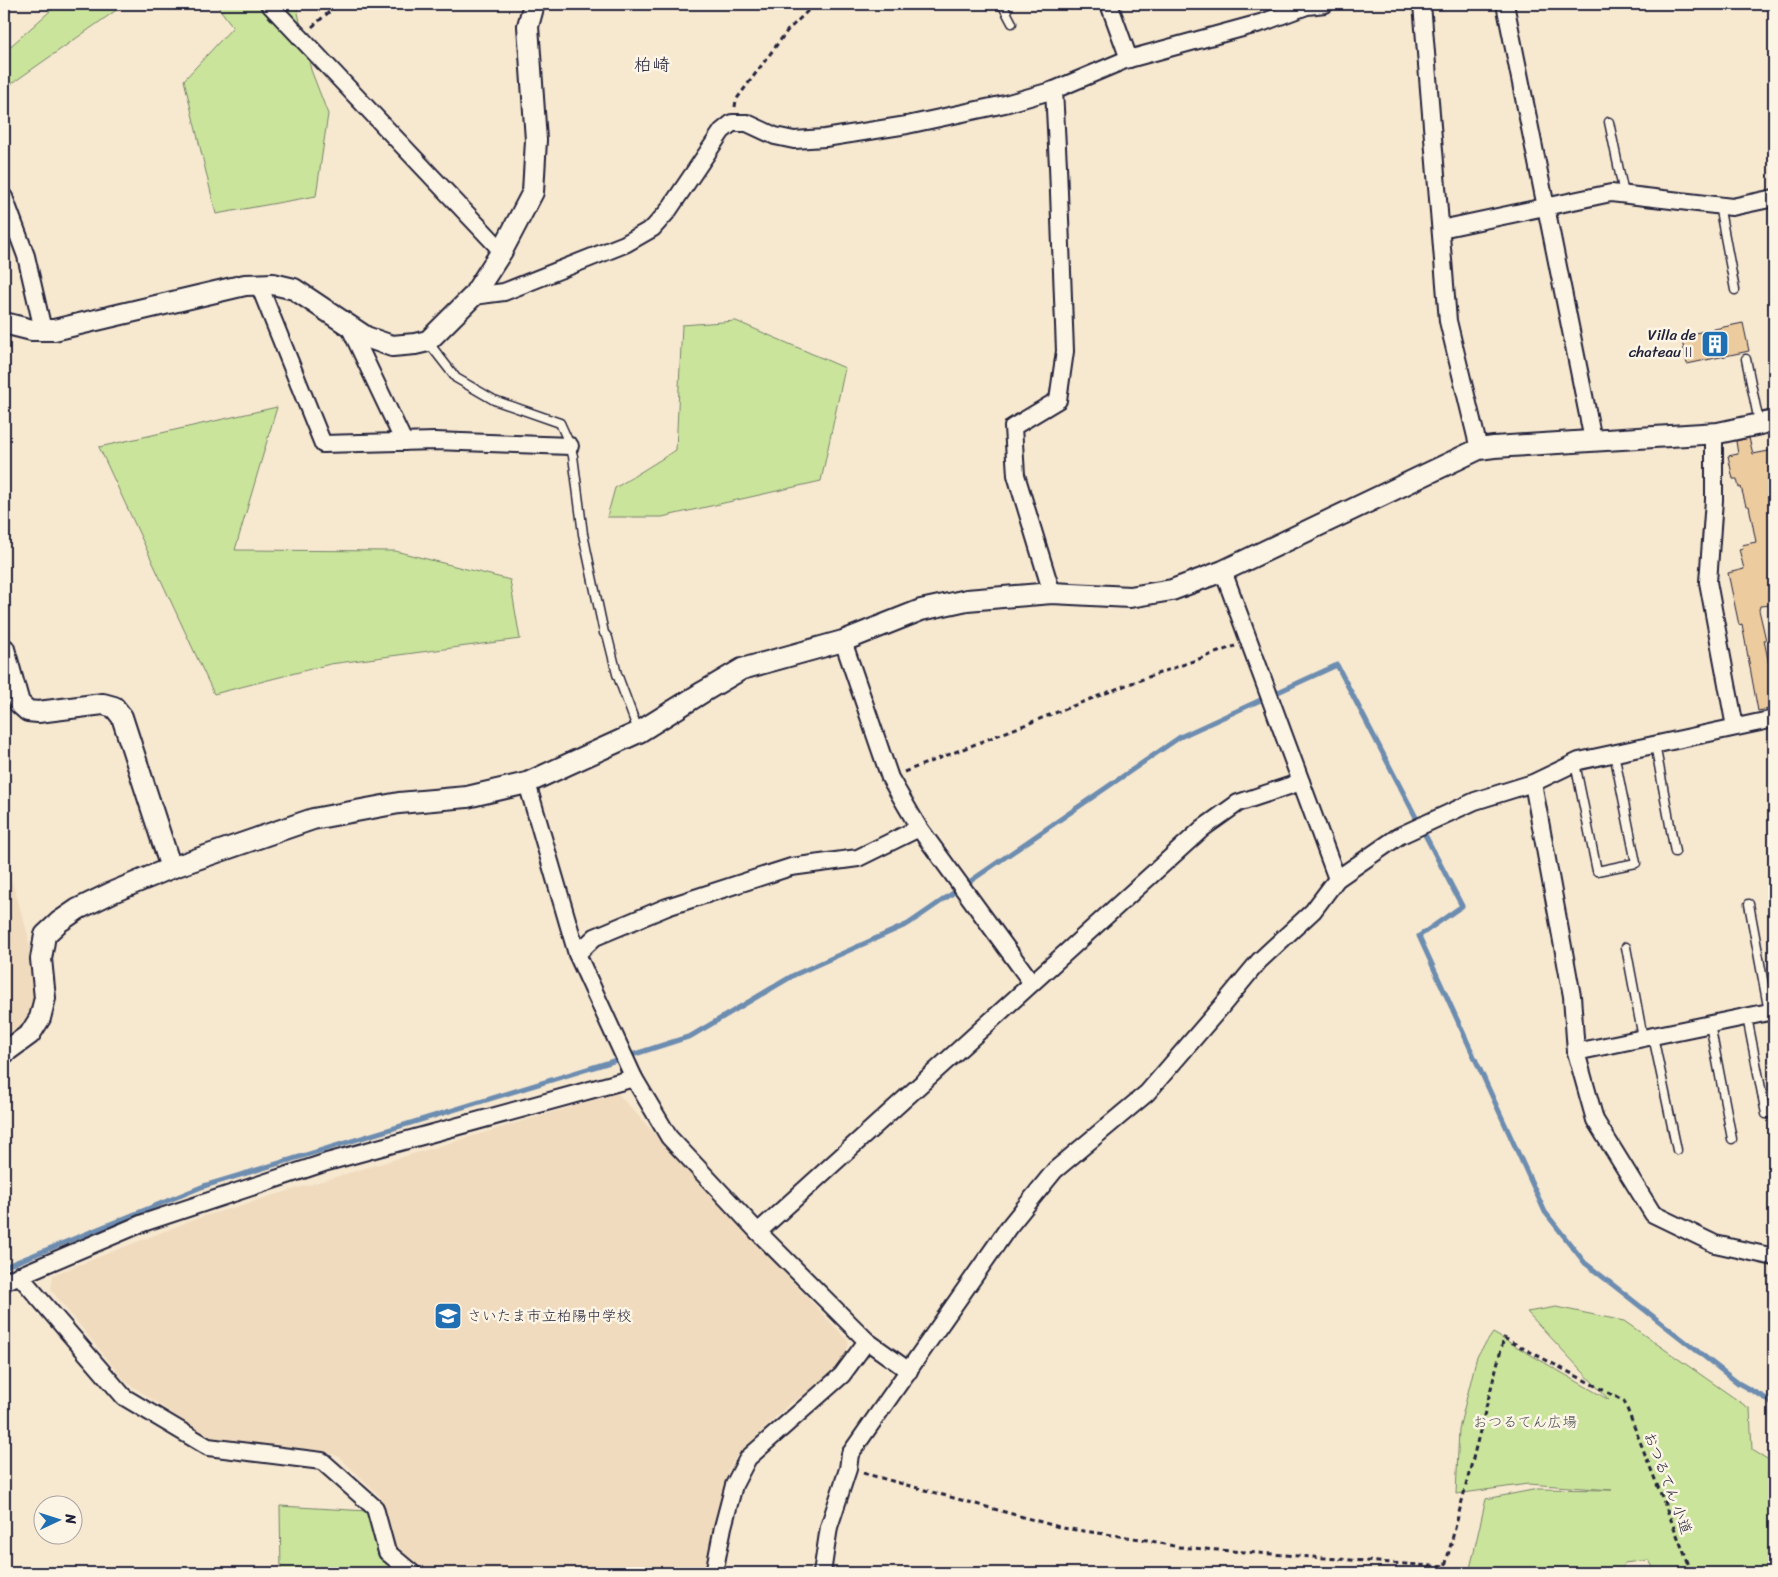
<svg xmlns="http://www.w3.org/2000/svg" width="1778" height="1577" font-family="Sriracha,'Klee One',sans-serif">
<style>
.built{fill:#f0dbbe}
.green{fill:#cae49b;stroke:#76836b}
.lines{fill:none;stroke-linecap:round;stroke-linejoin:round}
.stream{stroke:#6d8db0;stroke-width:5}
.building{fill:#eccb9e;stroke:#22223b}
.service-casing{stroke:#22223b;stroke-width:11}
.minor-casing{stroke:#22223b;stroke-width:20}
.tertiary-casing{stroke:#22223b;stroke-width:24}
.path{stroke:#22223b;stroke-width:3;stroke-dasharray:5 4;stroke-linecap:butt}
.service{stroke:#fcf5e5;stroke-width:8}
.minor{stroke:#fcf5e5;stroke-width:16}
.tertiary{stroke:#fcf5e5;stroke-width:20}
.labels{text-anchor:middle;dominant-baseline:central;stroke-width:5;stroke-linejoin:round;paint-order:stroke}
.poi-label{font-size:15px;fill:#22223b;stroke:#fcf5e5;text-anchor:end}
.park-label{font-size:15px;fill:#4c5253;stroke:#fcf5e5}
.street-label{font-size:15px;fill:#22223b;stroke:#fcf5e5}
.quarter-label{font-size:18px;fill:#22223b;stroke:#fcf5e5}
</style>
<rect width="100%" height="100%" fill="#f7e8d0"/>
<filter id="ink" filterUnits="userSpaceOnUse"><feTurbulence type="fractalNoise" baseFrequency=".02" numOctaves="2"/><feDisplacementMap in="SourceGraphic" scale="10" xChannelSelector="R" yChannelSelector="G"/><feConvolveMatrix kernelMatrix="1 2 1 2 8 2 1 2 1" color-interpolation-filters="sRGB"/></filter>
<g filter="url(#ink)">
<!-- built -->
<g class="built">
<path d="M4 855 28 935 36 1011 17 1036 4 1046Z"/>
<path d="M617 1093 849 1342 845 1357 834 1370 804 1395 789 1404 736 1457 728 1471 707 1573H439L410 1563 402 1558 395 1545 387 1512 379 1495 339 1457 325 1451 219 1441 193 1428 125 1381 51 1290 53 1275 198 1218Z"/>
</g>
<!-- green -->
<g class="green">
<path d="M58 4H125L4 89V52Z"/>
<path d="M216 4H296L311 70 328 114 316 196 216 214 184 80 233 27Z"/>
<path d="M736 321 845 368 821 481 662 517H607L615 488 676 450 682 325Z"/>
<path d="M277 407 235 550 395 551 510 580 520 639 330 664 214 694 99 447Z"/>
<path d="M1556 1307 1624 1321 1750 1409 1752 1450 1774 1463V1573H1656L1649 1560 1624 1563 1620 1573H1469L1486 1499 1538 1489 1612 1490 1528 1484 1456 1494 1459 1429 1477 1356 1493 1333 1609 1400 1527 1312Z"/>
<path d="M280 1506 368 1511 382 1557 396 1573H281Z"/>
</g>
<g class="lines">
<!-- stream -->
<path class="stream" d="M4 1267 204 1186 607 1063 691 1036 794 975 908 924 1180 737 1337 665 1462 906 1419 936 1545 1212 1585 1263 1738 1383 1767 1399 1774 1406"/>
</g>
<!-- building -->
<g class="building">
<path d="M1743 323 1749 351 1687 364 1681 336Z"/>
<path d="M1749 438 1753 454 1774 450V478H1773L1774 605 1760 606 1759 610 1766 640H1764L1769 664H1771L1774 681V708L1758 711 1742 624 1739 625 1728 573 1744 569 1739 549 1743 548 1742 545 1756 542 1749 506H1746L1741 487 1739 488 1737 479H1733L1728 456 1738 454 1736 441Z"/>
</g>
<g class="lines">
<defs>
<g id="service">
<path d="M1002 4 1012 23"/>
<path d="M1609 122 1624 194"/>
<path d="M1719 205 1735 290"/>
<path d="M428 342 456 378 494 400 560 423 569 443 573 456 583 534 604 633 608 638 617 674 638 730"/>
<path d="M1746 359 1759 422"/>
<path d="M1655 744 1675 852"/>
<path d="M1575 763 1597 871 1636 863 1614 753"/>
<path d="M1749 904 1769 1012"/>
<path d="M1626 947 1643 1038"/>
<path d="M1747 1017 1766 1114"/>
<path d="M1710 1024 1732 1139"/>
<path d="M1653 1036 1677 1150"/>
</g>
<g id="minor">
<path d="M269 4 502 251"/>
<path d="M1109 4 1129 59"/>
<path d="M1422 4 1448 321 1479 449"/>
<path d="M1505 4 1593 440"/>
<path d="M4 197 26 256 43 330"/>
<path d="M1441 229 1611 193 1732 207 1774 198"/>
<path d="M259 285 323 444 435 441 570 446"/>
<path d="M473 296 504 292 625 244 653 228 668 211 722 131 732 123H747L775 136 794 140 825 138 907 125 1005 104 1054 90 1125 60 1264 22 1307 6 1325 4"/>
<path d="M349 326 404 442"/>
<path d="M1714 433V500L1708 582 1735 727"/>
<path d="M1223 571 1337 879"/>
<path d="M1052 593 1016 475 1013 427 1058 400 1065 351 1058 166 1054 90"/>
<path d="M843 641 890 778 919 828 1032 983"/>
<path d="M527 783 577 954 634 1078 669 1137 758 1232 867 1341 909 1371"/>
<path d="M1533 783 1572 996 1576 1052 1595 1120 1653 1214 1715 1244 1774 1257"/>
<path d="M577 954 595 937 667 907 791 867 858 858 919 828"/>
<path d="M1576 1052 1774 1011"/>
<path d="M758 1232 1203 828 1238 803 1301 782"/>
<path d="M19 1275 124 1397 208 1447 322 1461 375 1508 387 1552 412 1573"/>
<path d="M4 1282 143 1223 327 1162 634 1078"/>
<path d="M714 1573 723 1527 734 1485 748 1458 842 1375 867 1341"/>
<path d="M822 1573 829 1527 848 1469 850 1454 1008 1228 1055 1170 1147 1093 1221 1007 1259 961 1313 911 1337 879 1399 836 1475 801 1533 783 1579 761 1774 719"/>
</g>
<g id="tertiary">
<path d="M4 323 32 330H54L245 285 273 284 294 289 366 337 392 346 415 344 428 341 473 296 502 251 533 192 536 140 528 26 534 4"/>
<path d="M4 649 19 703 28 711 38 712 103 704 114 707 122 717 171 868"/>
<path d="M4 1053 30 1034 40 1018 45 998 41 959 45 935 59 922 78 909 113 892 171 868 313 819 399 803 467 797 527 783 639 732 703 692 742 669 843 641 921 610 967 600 1052 593 1130 597 1172 590 1223 571 1479 449 1494 447 1718 433 1774 421"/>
</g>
</defs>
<!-- service casing -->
<use href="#service" class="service-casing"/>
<!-- minor casing -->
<use href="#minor" class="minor-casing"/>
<!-- tertiary casing -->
<use href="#tertiary" class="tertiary-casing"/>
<!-- path -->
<g class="path">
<path d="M312 27 338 4"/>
<path d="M735 107 736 100 787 31 815 4"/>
<path d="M904 772 1129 684 1235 646"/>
<path d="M863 1473 1063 1528 1147 1540 1178 1547 1445 1567 1504 1338 1624 1401 1692 1573"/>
</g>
<!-- service -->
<use href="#service" class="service"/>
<!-- minor -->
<use href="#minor" class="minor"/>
<!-- tertiary -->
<use href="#tertiary" class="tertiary"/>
</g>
</g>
<!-- icons -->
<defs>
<symbol id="building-square" viewBox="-11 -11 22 22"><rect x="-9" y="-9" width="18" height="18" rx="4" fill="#1f6fb2" stroke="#fcf5e5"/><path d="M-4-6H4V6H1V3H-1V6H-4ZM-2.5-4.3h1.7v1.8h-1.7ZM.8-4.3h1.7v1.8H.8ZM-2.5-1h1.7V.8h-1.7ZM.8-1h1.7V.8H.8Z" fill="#fff"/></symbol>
<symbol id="school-square" viewBox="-11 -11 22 22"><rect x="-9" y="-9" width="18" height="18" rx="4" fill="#1f6fb2" stroke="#fcf5e5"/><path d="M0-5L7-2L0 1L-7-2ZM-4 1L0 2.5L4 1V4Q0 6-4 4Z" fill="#fff"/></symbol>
</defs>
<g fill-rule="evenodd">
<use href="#building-square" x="1699" y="328" width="32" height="32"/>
<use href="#school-square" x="432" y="1300" width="32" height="32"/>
</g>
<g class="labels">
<!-- poi labels -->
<g class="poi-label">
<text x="1696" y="335">Villa de<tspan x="1696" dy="17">chateauⅡ</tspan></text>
<text x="467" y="1316" text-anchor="start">さいたま市立柏陽中学校</text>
</g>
<!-- park labels -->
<g class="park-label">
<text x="1525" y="1422">おつるてん広場</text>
</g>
<!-- street labels -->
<g class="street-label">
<text transform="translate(1668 1483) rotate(69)">おつるてん 小道</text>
</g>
<!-- quarter labels -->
<g class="quarter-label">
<text x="652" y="65">柏崎</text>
</g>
</g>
<!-- margin -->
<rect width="1778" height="1577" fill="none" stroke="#fcf5e5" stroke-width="20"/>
<rect x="10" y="10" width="1758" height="1557" fill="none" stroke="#22223b" stroke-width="2" filter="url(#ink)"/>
<!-- north arrow -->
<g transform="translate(58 1520) rotate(86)"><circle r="24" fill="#fcf5e5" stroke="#a5a1a1"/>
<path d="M0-4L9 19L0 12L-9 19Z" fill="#1f6fb2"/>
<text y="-8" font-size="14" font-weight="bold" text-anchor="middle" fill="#22223b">N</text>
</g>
</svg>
